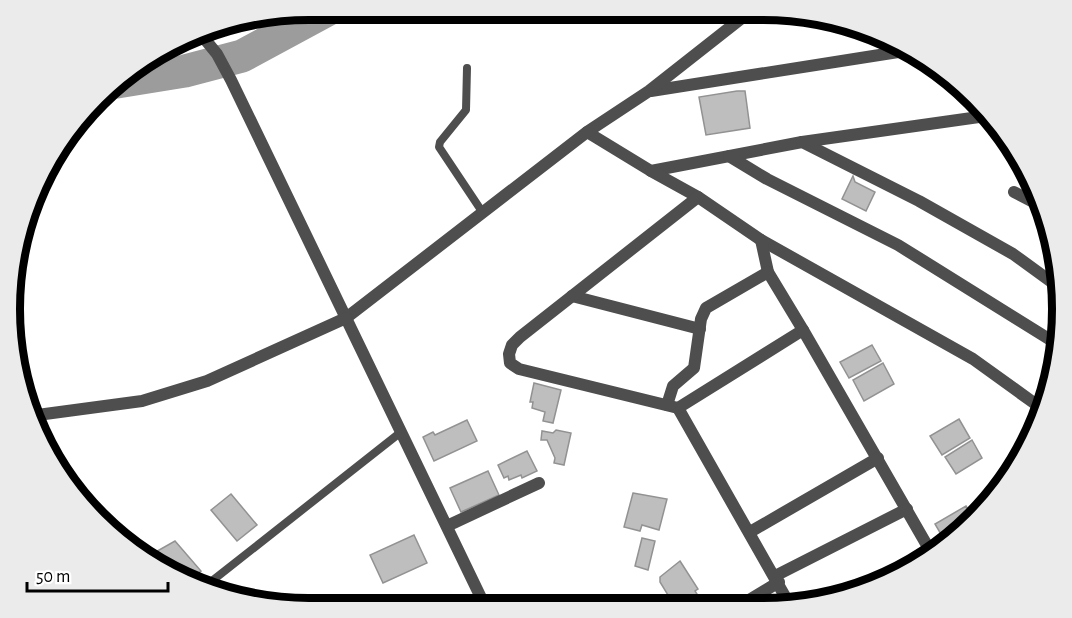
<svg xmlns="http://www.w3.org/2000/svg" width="1072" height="618" font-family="'Alegreya Sans',sans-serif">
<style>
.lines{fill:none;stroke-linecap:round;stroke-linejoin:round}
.river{stroke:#9c9c9c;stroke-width:33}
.building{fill:#bebebe;stroke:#929292;stroke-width:1.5}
.service{stroke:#4e4e4e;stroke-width:8}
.minor{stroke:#4e4e4e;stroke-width:12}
.tertiary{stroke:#4e4e4e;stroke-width:12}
.rim{fill:none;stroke:#000;stroke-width:8}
</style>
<rect width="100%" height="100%" fill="#fff"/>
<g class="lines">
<!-- river -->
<path class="river" d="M117 82 185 71 242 56 329 9"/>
</g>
<!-- building -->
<g class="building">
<path d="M737 91H745L750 128 706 135 699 97Z"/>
<path d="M853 176 855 182 875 192 866 211 842 199Z"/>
<path d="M872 345 881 361 849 378 840 362Z"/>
<path d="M883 363 894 384 864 401 853 380Z"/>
<path d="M534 383 561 390 553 423 543 421 545 412 532 408 533 402H530Z"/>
<path d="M959 419 970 438 942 455 930 436Z"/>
<path d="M467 420 477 441 434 461 423 437 433 432 435 435Z"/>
<path d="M556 430 571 433 564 465 554 463 555 458 547 440H541L542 431 553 433Z"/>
<path d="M972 440 982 458 956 474 945 457Z"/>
<path d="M527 451 537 471 522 478 521 475 509 480 508 476 504 478 498 465Z"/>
<path d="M488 471 499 495 461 512 450 488Z"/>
<path d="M633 493 667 499 659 530 642 525 640 531 624 527Z"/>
<path d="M231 494 257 525 237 541 211 510Z"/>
<path d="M966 506 975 521 946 543 935 524Z"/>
<path d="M414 535 427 563 383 583 370 555Z"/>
<path d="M642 538 655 541 648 570 635 566Z"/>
<path d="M175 541 201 571 187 581 162 568 152 554Z"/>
<path d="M680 561 698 589 695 591 704 605 699 608H666L663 598 668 595 660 582V577Z"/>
</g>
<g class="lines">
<!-- service -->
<g class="service">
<path d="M467 68 466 110 440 142 439 147 483 213"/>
<path d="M203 588 401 432"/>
</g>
<!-- minor -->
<g class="minor">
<path d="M651 91 911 50"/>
<path d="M587 132 651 171 802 142 919 201 1013 254 1057 286"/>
<path d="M802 142 986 116"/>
<path d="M729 156 767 179 898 245 1057 344"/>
<path d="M651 171 698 197 761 240 973 359 1041 408"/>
<path d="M1014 192 1039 205"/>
<path d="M761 240 768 272 803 330 678 408 791 607"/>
<path d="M572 296 700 329"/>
<path d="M346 318 587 132 649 91 752 10"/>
<path d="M803 330 932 554"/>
<path d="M667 405 673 386 694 368 701 319 706 308 768 272"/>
<path d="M678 408 519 369 510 363 509 354 512 345 520 337 698 197"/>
<path d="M447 526 539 483"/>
<path d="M750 532 878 458"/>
<path d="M775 576 907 509"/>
<path d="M895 577 918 565"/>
<path d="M736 608 779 582"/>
</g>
<!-- tertiary -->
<g class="tertiary">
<path d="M199 32 217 54 231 80 486 608"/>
<path d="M30 416 142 401 207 381 346 318"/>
</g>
</g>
<!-- crop -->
<path d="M0 0H1072V618H0ZM309 20H763A289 289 0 0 1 1052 309V309A289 289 0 0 1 763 598H309A289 289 0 0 1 20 309V309A289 289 0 0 1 309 20Z" fill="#ebebeb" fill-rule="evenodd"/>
<path class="rim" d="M309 20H763A289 289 0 0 1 1052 309V309A289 289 0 0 1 763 598H309A289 289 0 0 1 20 309V309A289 289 0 0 1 309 20Z"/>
<!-- scale -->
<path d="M27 582v9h141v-9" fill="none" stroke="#000000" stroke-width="3"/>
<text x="36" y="582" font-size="18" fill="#000000" stroke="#ffffff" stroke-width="4.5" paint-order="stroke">50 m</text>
</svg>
